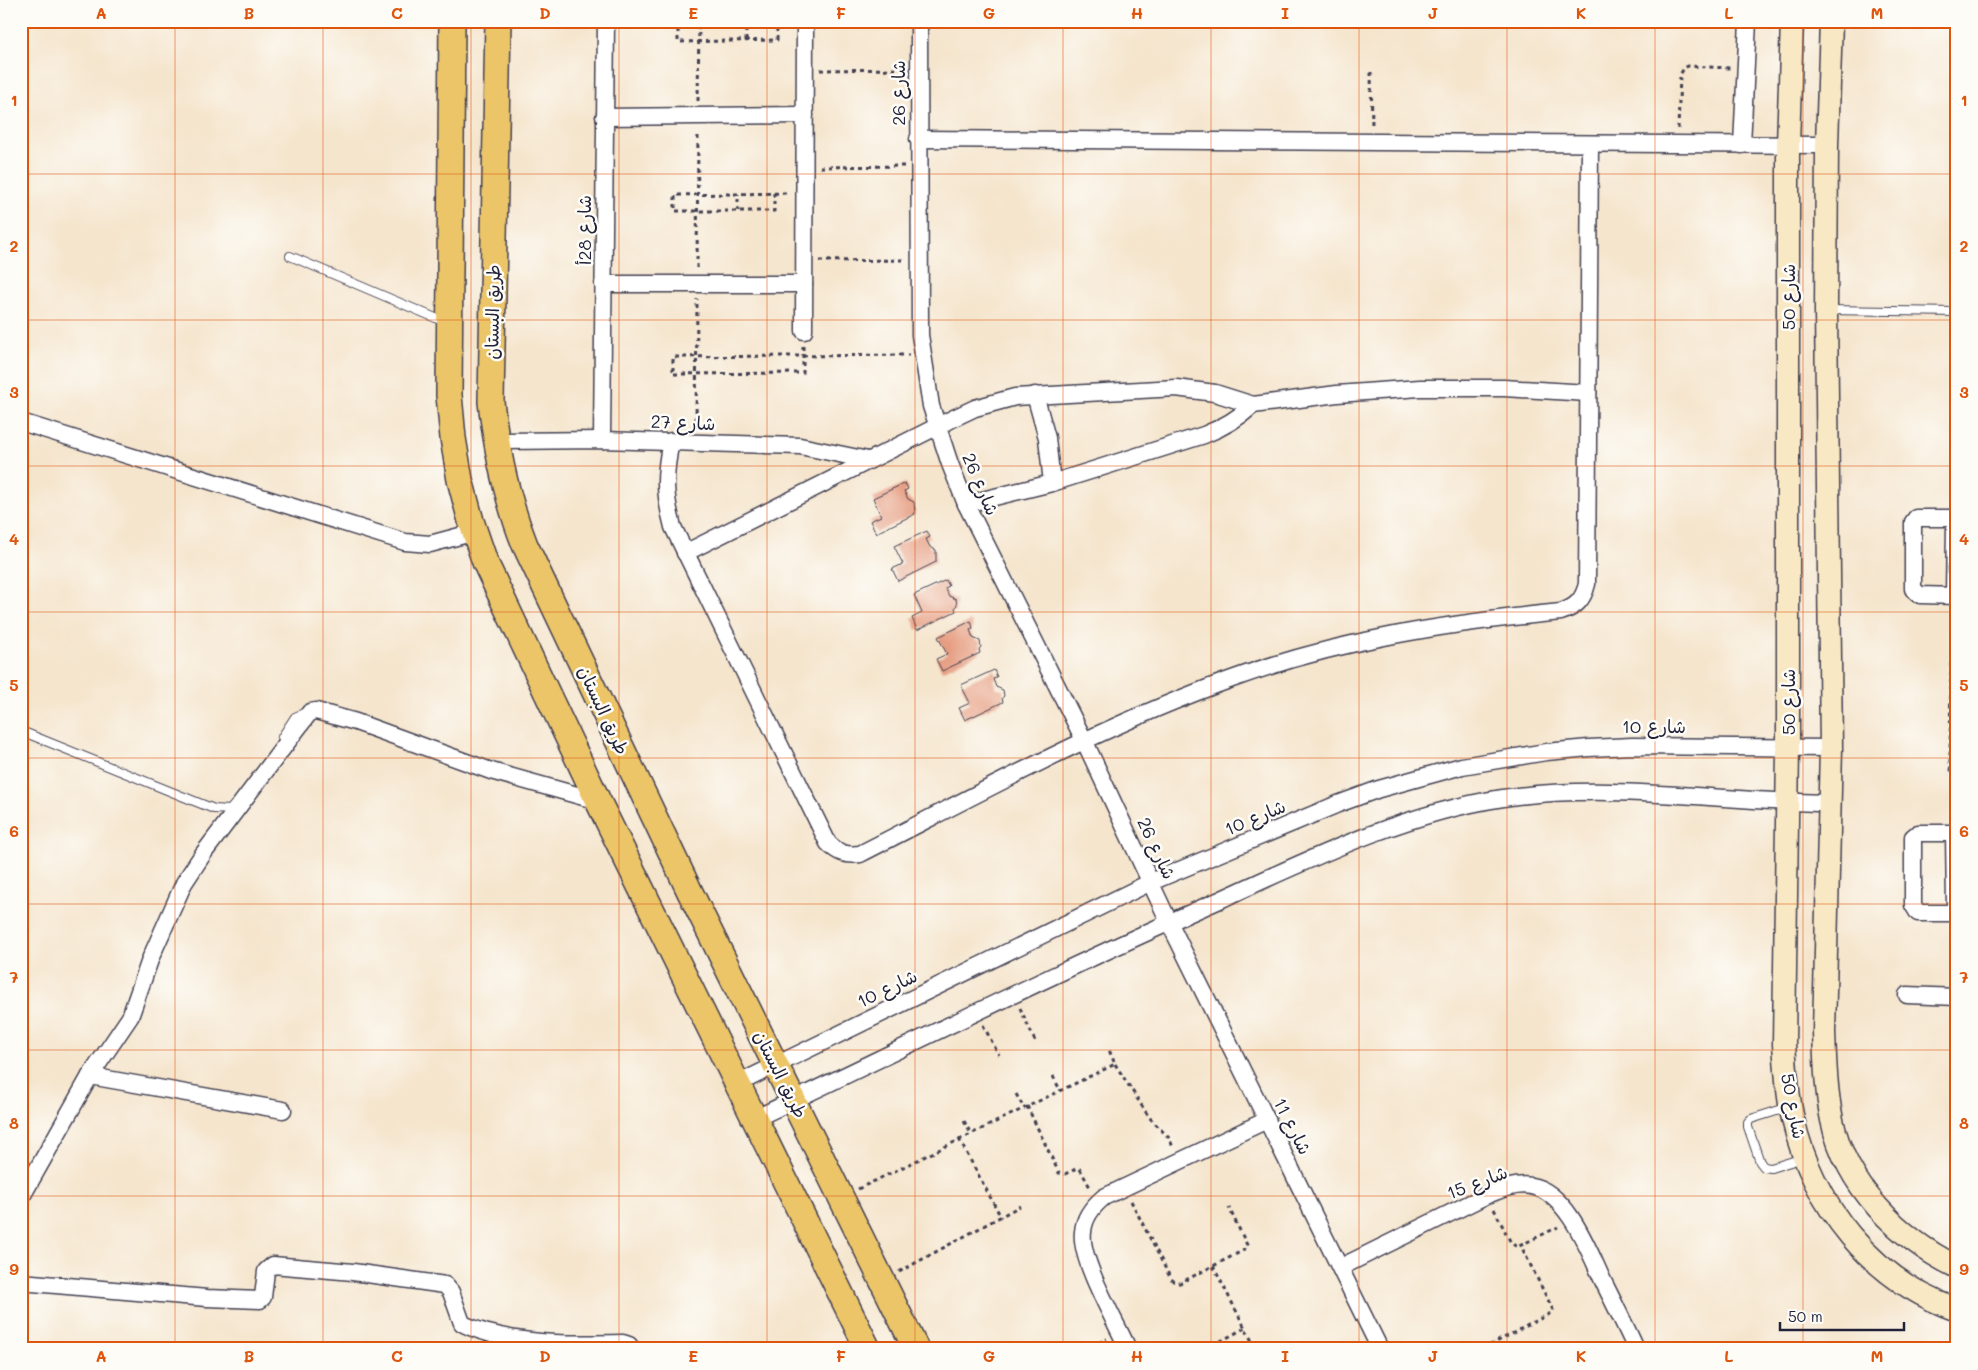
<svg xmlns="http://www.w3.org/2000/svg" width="1978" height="1370" font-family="Mali,'Playpen Sans Arabic',sans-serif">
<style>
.building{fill:#e69c80}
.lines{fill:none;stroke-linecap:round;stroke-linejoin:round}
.lane-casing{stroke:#423f51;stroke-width:10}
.street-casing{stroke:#423f51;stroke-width:19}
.secondary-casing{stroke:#423f51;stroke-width:25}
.primary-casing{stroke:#423f51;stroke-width:28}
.path{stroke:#423f51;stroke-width:3;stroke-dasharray:4 4;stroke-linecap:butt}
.lane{stroke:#fff;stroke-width:8}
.street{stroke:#fff;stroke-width:16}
.secondary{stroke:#f8e8c3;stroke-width:22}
.primary{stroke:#edc569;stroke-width:25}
.grid{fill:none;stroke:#de560e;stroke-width:1;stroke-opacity:0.55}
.labels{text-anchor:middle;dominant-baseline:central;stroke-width:5;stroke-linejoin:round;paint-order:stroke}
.street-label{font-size:18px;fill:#22223b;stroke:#fdfcf7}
.neatline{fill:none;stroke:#de560e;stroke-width:2}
.grid-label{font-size:16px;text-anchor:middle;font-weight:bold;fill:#de560e}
</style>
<rect width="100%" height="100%" fill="#fdfcf7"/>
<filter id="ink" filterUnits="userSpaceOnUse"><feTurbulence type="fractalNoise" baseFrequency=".02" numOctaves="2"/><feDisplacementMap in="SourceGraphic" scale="10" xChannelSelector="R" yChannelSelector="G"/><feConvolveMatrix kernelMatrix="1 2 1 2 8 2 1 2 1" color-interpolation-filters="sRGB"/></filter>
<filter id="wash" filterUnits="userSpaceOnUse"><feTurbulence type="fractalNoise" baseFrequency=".0096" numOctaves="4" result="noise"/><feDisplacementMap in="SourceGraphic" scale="20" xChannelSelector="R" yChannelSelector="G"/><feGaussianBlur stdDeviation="1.12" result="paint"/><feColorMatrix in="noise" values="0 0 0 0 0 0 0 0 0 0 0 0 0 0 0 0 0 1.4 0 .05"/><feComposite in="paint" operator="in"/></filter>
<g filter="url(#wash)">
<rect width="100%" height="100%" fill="#f5e5cd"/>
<g id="blocks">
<!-- building -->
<g class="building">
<path d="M905 483 908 489 904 491 908 499 914 502 915 514 876 533 870 521 881 516 873 498Z"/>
<path d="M927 531 930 537 926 539 930 547 936 550V562L898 581 892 569 903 564 894 546Z"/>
<path d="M946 580 949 586 945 588 949 596 956 599 957 605 955 607 956 611 917 630 912 618 922 613 914 595Z"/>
<path d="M971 621 973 628 970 630 973 638 980 641 981 647 979 649 980 653 942 671 936 659 947 654 938 637Z"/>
<path d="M994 670 997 677 993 679 996 687 1003 690 1004 696 1002 698 1003 702 965 720 959 708 970 703 961 685Z"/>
</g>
</g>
</g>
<g filter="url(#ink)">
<use href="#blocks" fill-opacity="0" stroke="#423f51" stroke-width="1"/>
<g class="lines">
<defs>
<g id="lane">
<path d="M290 256 445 322"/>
<path d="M1828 310 1957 312"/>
<path d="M21 731 214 809 230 810 234 805"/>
<path d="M282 737 295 717 306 712"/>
<path d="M1789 1107 1751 1119 1748 1122V1127L1760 1162 1764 1167 1771 1168 1803 1158"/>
</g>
<g id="street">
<path d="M919 21 920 335 931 406 950 464 966 504 1084 740 1169 922 1380 1349"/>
<path d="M604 117 805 115"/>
<path d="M918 139 1827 145"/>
<path d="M1742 145 1748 21"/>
<path d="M603 284H804"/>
<path d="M804 331 805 21"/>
<path d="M1035 395 1047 438 1052 483"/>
<path d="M21 422 405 542 430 544 475 532"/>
<path d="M602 440 606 21"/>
<path d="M496 441 602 440 800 446 868 460"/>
<path d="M671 441C664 476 664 493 673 527L828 843C838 853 846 856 860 854 982 792 1103 725 1232 679 1338 640 1449 623 1561 612 1576 607 1583 600 1587 584L1590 144"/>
<path d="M966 504 1052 483 1204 435C1224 427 1238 419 1253 405"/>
<path d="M685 553 956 417 975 408 1015 397 1176 388 1215 393 1253 405 1337 394 1420 388H1504L1588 393"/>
<path d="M1954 596 1955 523 1950 518H1916L1913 522V589L1920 595 1957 596"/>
<path d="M1954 833 1955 909 1950 913H1918L1913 905V837L1918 833H1957"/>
<path d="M1907 995 1957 997"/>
<path d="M90 1076 283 1110"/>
<path d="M737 1084 1151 882 1338 804 1379 789 1462 766 1546 752 1589 748 1632 746 1831 748"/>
<path d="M754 1119C910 1045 1064 968 1222 899 1312 858 1404 813 1503 798 1611 782 1721 802 1830 803"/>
<path d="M21 1198 90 1076 130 1017 151 957 184 883 203 854 310 712 316 711 356 722 491 771 598 801"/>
<path d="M1341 1267 1487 1195C1500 1190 1516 1183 1531 1186 1568 1192 1590 1254 1604 1283 1615 1305 1626 1327 1636 1349"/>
<path d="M21 1282 207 1298 260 1300 263 1297 266 1271 273 1265 353 1272 445 1285 451 1292 462 1323C470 1328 479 1330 488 1333 532 1345 577 1344 623 1343L629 1345 632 1349"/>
<path d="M1128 1349C1116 1322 1079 1259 1083 1232 1084 1217 1093 1206 1104 1197L1267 1120"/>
</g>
<g id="secondary">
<path d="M1792 21 1788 145V747L1784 1044C1786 1069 1787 1095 1793 1119 1813 1206 1872 1280 1957 1310"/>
<path d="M1831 21 1827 145 1826 310 1831 748 1824 1032C1825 1061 1826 1091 1832 1120 1846 1186 1898 1238 1957 1267"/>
</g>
<g id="primary">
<path d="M452 21 449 395 453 438 460 480 471 521 485 562 598 801 868 1349"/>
<path d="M498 21 491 402C497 452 506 498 525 545L690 892 916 1349"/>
</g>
</defs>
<!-- lane casing -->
<use href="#lane" class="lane-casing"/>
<!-- street casing -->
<use href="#street" class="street-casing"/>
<!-- secondary casing -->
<use href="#secondary" class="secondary-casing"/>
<!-- primary casing -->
<use href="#primary" class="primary-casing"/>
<!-- path -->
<g class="path">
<path d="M776 21 678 23V42L777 40V21"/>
<path d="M1442 21H1453"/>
<path d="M1586 21 1596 25 1607 21"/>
<path d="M746 41V22"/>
<path d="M820 70 904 69"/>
<path d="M1371 72 1372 126"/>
<path d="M698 101 699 21"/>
<path d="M1678 129 1680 75 1684 68 1688 66 1730 68"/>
<path d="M820 167 904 166"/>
<path d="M774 193V211H675V195L788 193"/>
<path d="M738 211V194"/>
<path d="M819 261 906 260"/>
<path d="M697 268 698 132"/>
<path d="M803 346V373L673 374V357L909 355"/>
<path d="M696 428 697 299"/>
<path d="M1957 659 1953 660 1951 664 1950 767 1952 772 1957 773"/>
<path d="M1020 1008 1035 1041"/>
<path d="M983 1025 999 1055"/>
<path d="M1115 1064 1149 1117 1169 1138 1173 1147"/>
<path d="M1053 1076 1060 1090"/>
<path d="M1016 1094 1024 1108"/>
<path d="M1027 1106 1059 1173 1065 1174 1076 1169H1080L1091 1189"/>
<path d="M964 1121 971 1134"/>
<path d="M959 1139 1001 1217"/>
<path d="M858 1189 1115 1064 1109 1050"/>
<path d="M1131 1201 1171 1279 1176 1283H1180L1246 1249 1247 1245 1229 1208"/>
<path d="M1494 1209 1511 1243 1517 1247 1558 1227"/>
<path d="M1213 1266 1256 1349"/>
<path d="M899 1272 1020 1206"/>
<path d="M1084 1349 1107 1339"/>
<path d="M1206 1349 1245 1328"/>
<path d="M1483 1349 1551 1313 1553 1310 1521 1246"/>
</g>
<!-- lane -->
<use href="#lane" class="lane"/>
<!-- street -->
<use href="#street" class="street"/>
<!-- secondary -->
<use href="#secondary" class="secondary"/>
<!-- primary -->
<use href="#primary" class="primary"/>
</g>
</g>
<!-- grid -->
<path class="grid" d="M175 21V1349M323 21V1349M471 21V1349M619 21V1349M767 21V1349M915 21V1349M1063 21V1349M1211 21V1349M1359 21V1349M1507 21V1349M1655 21V1349M1803 21V1349M21 174H1957M21 320H1957M21 466H1957M21 612H1957M21 758H1957M21 904H1957M21 1050H1957M21 1196H1957"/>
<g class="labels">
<!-- street labels -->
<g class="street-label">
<text transform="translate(898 93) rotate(-90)">شارع 26</text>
<text transform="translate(584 230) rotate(-90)">شارع 28أ</text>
<text transform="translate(1788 297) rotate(-90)">شارع 50</text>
<text transform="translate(492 312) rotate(-89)">طريق البستان</text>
<text transform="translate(683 422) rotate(2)">شارع 27</text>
<text transform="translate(981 484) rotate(67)">شارع 26</text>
<text transform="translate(1788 702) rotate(-90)">شارع 50</text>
<text transform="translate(604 710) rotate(65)">طريق البستان</text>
<text x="1654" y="726">شارع 10</text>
<text transform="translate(1255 817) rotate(-23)">شارع 10</text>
<text transform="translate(1157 848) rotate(65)">شارع 26</text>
<text transform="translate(887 988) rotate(-26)">شارع 10</text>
<text transform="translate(781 1074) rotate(63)">طريق البستان</text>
<text transform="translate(1794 1106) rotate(79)">شارع 50</text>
<text transform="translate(1293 1126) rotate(63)">شارع 11</text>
<text transform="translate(1477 1182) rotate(-21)">شارع 15</text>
</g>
</g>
<!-- margin -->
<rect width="1978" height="1370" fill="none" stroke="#fdfcf7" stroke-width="55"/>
<!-- scale -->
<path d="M1780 1322v8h124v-8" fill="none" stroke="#22223b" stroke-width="2.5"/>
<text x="1788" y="1322" font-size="15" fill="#22223b" stroke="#fdfcf7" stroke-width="4" paint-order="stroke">50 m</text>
<rect x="28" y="28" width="1922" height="1314" class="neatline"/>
<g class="grid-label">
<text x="101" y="19">A</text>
<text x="249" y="19">B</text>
<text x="397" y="19">C</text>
<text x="545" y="19">D</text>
<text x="693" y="19">E</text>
<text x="841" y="19">F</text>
<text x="989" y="19">G</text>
<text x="1137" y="19">H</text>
<text x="1285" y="19">I</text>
<text x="1433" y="19">J</text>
<text x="1581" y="19">K</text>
<text x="1729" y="19">L</text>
<text x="1877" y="19">M</text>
<text x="14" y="106">1</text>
<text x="1964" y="106">1</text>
<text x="14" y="252">2</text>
<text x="1964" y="252">2</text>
<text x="14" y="398">3</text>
<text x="1964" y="398">3</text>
<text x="14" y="545">4</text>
<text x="1964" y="545">4</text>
<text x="14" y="691">5</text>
<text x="1964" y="691">5</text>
<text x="14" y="837">6</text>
<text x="1964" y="837">6</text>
<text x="14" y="983">7</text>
<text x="1964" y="983">7</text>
<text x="14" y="1129">8</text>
<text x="1964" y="1129">8</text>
<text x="14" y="1275">9</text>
<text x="1964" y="1275">9</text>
<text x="101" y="1362">A</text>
<text x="249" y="1362">B</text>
<text x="397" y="1362">C</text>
<text x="545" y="1362">D</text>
<text x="693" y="1362">E</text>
<text x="841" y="1362">F</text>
<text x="989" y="1362">G</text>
<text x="1137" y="1362">H</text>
<text x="1285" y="1362">I</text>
<text x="1433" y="1362">J</text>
<text x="1581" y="1362">K</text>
<text x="1729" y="1362">L</text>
<text x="1877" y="1362">M</text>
</g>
</svg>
